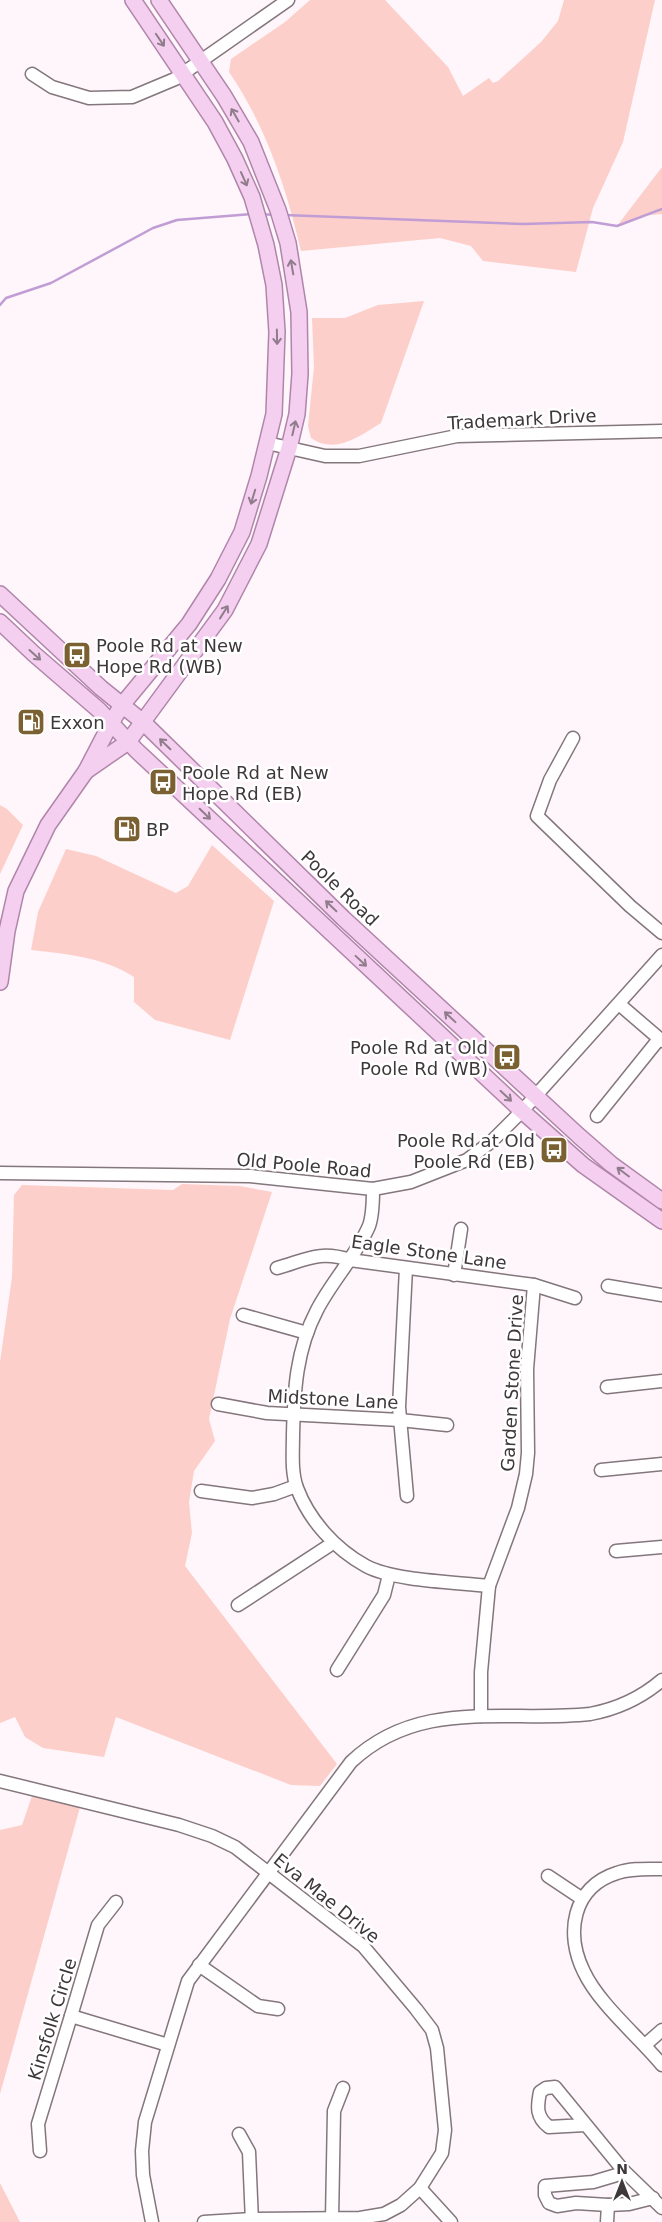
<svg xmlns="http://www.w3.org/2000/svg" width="662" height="2222" font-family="'DejaVu Sans',sans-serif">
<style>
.green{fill:#fdcfca}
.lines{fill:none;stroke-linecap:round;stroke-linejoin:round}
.stream{stroke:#c09dd5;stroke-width:2.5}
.minor-casing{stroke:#83767c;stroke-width:15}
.major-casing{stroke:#b085aa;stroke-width:18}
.minor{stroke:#fff;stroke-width:12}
.major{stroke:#f4cfef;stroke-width:15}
.oneway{stroke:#907c8c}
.labels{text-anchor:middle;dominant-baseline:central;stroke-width:5;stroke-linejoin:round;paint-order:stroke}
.street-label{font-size:18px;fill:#3e383b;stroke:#fff}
.poi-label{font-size:18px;fill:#3e383b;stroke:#fff;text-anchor:start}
</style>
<rect width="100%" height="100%" fill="#fef6fa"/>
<!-- green -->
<g class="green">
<path d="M310 0H385L448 67 463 96 489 78 493 83 498 81 541 42 558 21 564 0H655L623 142 593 208 576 272 483 261 471 246 440 238 301 251C286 187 266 126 229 72L231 59 285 22Z"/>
<path d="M662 167V214L640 216 617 226Z"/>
<path d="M424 301 381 423C360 436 335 455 311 438L308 426 314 367 312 318H345L378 305Z"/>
<path d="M0 805 7 809 23 825 0 874Z"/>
<path d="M212 845 274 901 230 1040 155 1020 134 1002V977C104 957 66 954 31 950L38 912 66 849 96 856 176 893 188 886Z"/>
<path d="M182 1184 240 1186 272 1192 230 1319 209 1419 215 1441 194 1471 189 1502 192 1533 185 1566 337 1764 320 1786 291 1785 116 1717 104 1757 43 1748 25 1737 15 1717 0 1723V1362L12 1277 14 1195 22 1185 173 1190Z"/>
<path d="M32 1796 80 1807 0 2094V1830L22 1825Z"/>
<path d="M0 2183 20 2222H0Z"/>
</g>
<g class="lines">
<!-- stream -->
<g class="stream">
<path d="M262 214 274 215"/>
<path d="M284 215 523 224 592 222 617 226 662 209"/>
<path d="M0 305 6 298 51 283 153 228 177 220 252 214"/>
</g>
<defs>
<g id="minor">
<path d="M32 74 52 87 89 98 132 97 175 79 288 0"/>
<path d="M267 443 325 456H359L457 436 662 431"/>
<path d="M573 738 550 780 537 816 630 906 662 933"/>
<path d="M619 1004 662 1041"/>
<path d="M597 1116 659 1039"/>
<path d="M0 1173 250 1176 373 1189 411 1182 467 1160 492 1141 522 1111 662 955"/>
<path d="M373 1189C373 1201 373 1215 369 1226 356 1256 332 1281 317 1310 296 1350 294 1391 293 1435 293 1452 291 1472 297 1488 309 1520 335 1549 366 1566 394 1581 455 1582 489 1586"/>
<path d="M277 1268C306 1260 319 1250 350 1260L534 1285 575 1298"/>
<path d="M406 1268 399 1407 407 1496"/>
<path d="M454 1275 461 1229"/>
<path d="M608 1286 662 1295"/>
<path d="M243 1315 307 1333"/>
<path d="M607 1387 662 1381"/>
<path d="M218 1404 267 1413 400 1420 447 1425"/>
<path d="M601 1470 662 1464"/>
<path d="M201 1491 252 1498 274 1494 296 1486"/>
<path d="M616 1551 662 1547"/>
<path d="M238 1605 333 1543"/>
<path d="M337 1670 384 1595 389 1575"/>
<path d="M481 1716V1672L489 1586 518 1508 526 1474 528 1453 527 1369 534 1285"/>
<path d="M0 1781 179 1825 212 1836 235 1847 363 1946 416 2009 432 2030 437 2048 445 2130 442 2153 420 2188 401 2205 384 2214 360 2218 252 2219 204 2222"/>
<path d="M662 1869C647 1869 631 1868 617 1873 572 1887 565 1934 584 1972 599 2004 639 2037 662 2065"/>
<path d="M548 1876 581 1898"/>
<path d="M199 1965 258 2006 278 2009"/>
<path d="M71 2016 168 2045"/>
<path d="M645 2045 662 2030"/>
<path d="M585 2125 549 2127C536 2117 537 2107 540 2092L546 2088 555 2087 623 2170 662 2208"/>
<path d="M239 2134 249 2152 252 2222"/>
<path d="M40 2151 38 2124 71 2016 98 1925 116 1902"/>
<path d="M623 2170 620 2174 593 2182 545 2186V2195L549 2203 557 2206 576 2203 608 2205 629 2204 653 2198"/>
<path d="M420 2188 451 2222"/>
<path d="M332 2219 334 2111 343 2088"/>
<path d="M152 2222 143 2175 142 2151 145 2122 188 1981 351 1762C420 1697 505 1723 590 1714 617 1709 641 1698 662 1680"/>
<path d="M607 2222 608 2205"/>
</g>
<g id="major">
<path d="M0 594 101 688 143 722 343 918 579 1136 611 1164 662 1201"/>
<path d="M0 622 34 654 100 711 136 750 522 1111 583 1165 662 1221"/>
<path d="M86 771 128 742 225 610 259 544 289 448 297 414 300 374 299 312 288 243 278 210 251 142 224 96 159 0"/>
<path d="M0 982 7 931 16 891 48 825 86 771 111 723 122 705 189 624 218 579 242 532 259 476 274 414 277 332 274 285 266 245 252 197 235 159 215 122 133 0"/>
</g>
</defs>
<!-- minor casing -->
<use href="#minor" class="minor-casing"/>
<!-- major casing -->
<use href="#major" class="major-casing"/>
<!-- minor -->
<use href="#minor" class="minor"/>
<!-- major -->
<use href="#major" class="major"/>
</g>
<!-- one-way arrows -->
<defs><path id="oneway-shaft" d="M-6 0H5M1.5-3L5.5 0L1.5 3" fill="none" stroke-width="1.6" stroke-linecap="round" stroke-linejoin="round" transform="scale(1.25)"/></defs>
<g class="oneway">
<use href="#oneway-shaft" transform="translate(160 40) rotate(56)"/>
<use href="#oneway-shaft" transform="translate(235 115) rotate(-120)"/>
<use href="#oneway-shaft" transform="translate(244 179) rotate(66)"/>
<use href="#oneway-shaft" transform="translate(292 267) rotate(-100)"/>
<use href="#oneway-shaft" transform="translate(277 337) rotate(89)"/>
<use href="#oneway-shaft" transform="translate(294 428) rotate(-77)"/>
<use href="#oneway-shaft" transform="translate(253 497) rotate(107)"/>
<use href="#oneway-shaft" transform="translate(224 612) rotate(-58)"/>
<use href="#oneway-shaft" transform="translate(35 655) rotate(42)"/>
<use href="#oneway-shaft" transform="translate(165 744) rotate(-136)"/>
<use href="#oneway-shaft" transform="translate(205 814) rotate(44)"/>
<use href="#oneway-shaft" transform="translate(331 906) rotate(-136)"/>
<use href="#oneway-shaft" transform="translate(361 961) rotate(43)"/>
<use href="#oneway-shaft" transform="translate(450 1017) rotate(-137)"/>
<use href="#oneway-shaft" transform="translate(506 1096) rotate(43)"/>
<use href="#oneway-shaft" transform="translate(623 1172) rotate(-143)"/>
</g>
<!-- icons -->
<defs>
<symbol id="bus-square" viewBox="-11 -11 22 22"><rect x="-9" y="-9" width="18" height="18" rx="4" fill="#7b6132" stroke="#fff"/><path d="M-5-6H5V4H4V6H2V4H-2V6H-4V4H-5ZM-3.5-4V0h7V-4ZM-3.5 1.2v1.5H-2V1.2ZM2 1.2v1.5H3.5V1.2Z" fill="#fff"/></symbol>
<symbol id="fuel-square" viewBox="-11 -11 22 22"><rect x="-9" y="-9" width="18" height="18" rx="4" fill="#7b6132" stroke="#fff"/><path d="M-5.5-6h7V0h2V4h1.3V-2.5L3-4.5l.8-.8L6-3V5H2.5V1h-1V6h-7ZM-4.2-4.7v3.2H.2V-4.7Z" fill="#fff"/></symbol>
</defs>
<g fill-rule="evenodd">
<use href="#bus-square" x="61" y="639" width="32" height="32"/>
<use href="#fuel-square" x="15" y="706" width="32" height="32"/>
<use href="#bus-square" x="147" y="766" width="32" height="32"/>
<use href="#fuel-square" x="111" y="813" width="32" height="32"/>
<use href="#bus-square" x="491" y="1041" width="32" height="32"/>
<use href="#bus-square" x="538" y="1134" width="32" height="32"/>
</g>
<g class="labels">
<!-- street labels -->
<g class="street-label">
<text transform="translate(522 419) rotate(-3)">Trademark Drive</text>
<text transform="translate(340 888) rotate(44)">Poole Road</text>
<text transform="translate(304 1165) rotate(5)">Old Poole Road</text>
<text transform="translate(429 1252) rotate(8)">Eagle Stone Lane</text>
<text transform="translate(512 1383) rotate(-87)">Garden Stone Drive</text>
<text transform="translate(333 1399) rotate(3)">Midstone Lane</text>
<text transform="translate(327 1898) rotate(39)">Eva Mae Drive</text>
<text transform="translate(52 2019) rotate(-73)">Kinsfolk Circle</text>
</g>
<!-- poi labels -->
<g class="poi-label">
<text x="96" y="645">Poole Rd at New<tspan x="96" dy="21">Hope Rd (WB)</tspan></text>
<text x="50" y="722">Exxon</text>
<text x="182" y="772">Poole Rd at New<tspan x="182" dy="21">Hope Rd (EB)</tspan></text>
<text x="146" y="829">BP</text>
<text x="488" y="1047" text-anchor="end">Poole Rd at Old<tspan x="488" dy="21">Poole Rd (WB)</tspan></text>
<text x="535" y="1140" text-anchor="end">Poole Rd at Old<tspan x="535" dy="21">Poole Rd (EB)</tspan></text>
</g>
</g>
<!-- north arrow -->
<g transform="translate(622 2182)" stroke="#ffffff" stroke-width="4" paint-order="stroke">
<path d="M0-4L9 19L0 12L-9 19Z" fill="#3e383b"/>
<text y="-8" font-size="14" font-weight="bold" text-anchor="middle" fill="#3e383b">N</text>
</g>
</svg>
